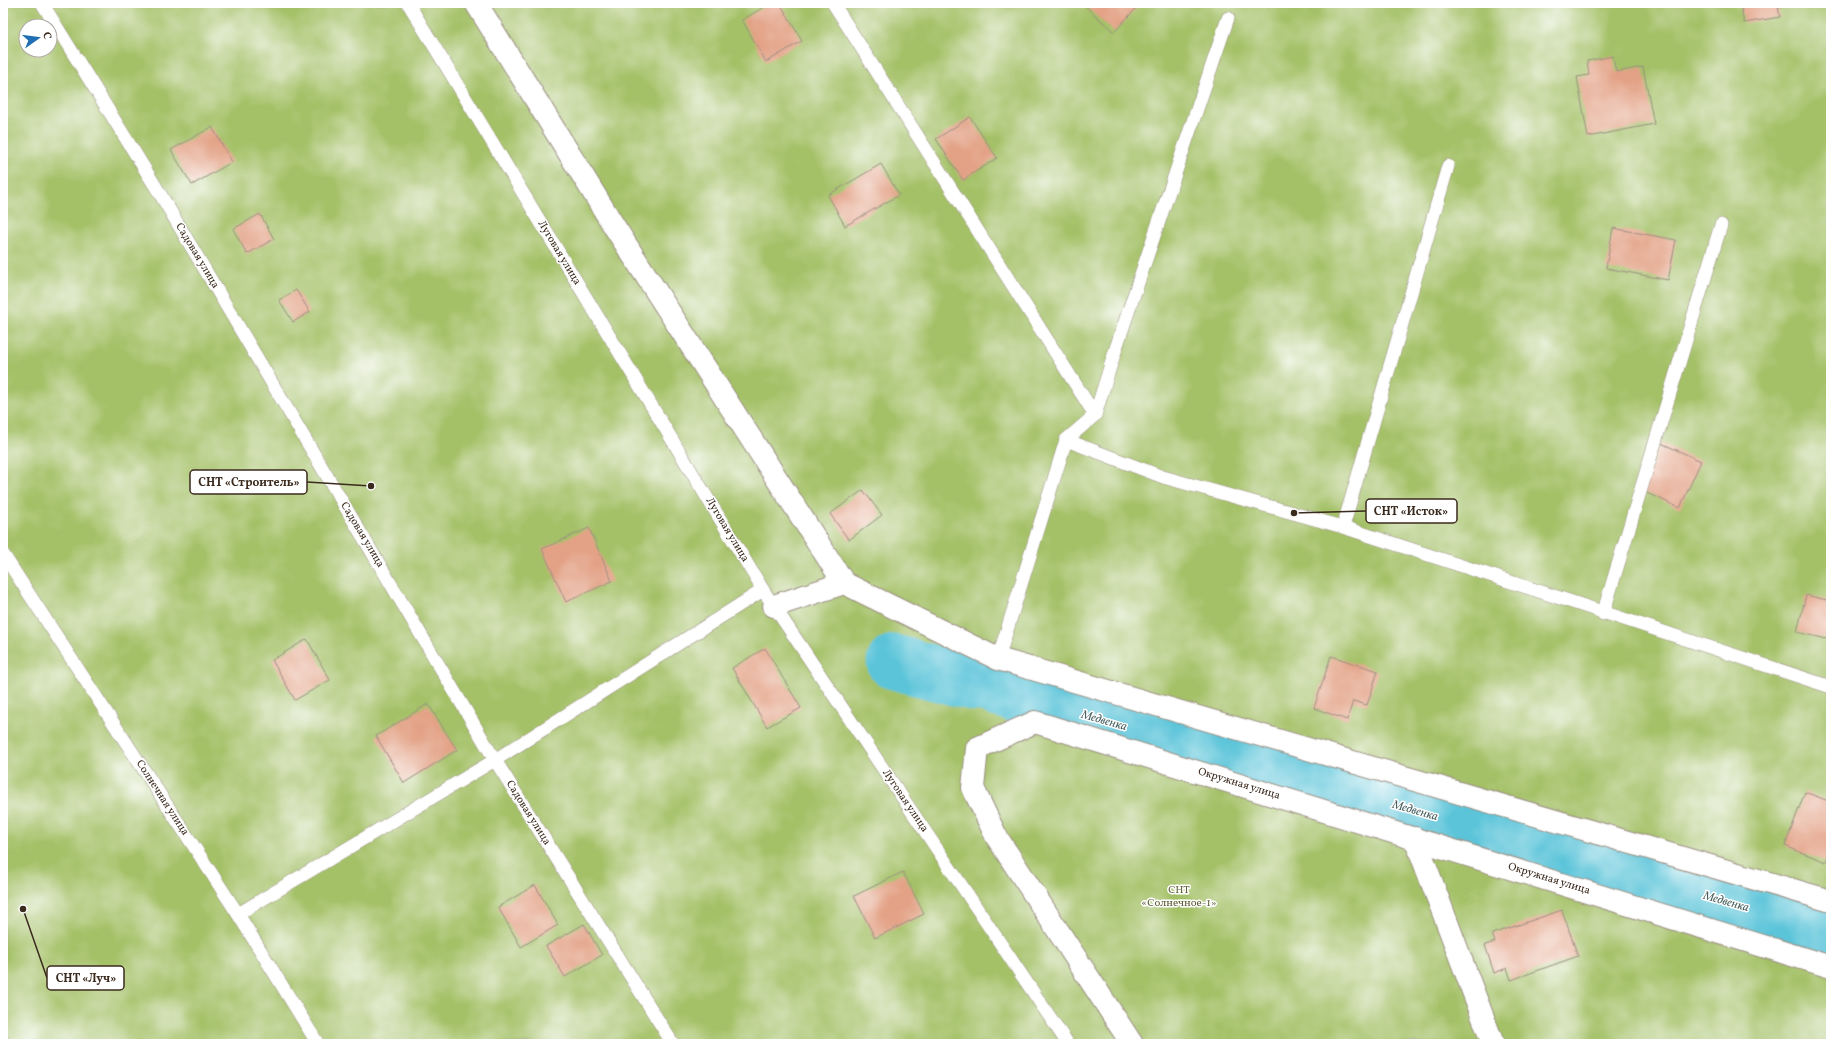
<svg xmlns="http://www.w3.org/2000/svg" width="1834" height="1047" font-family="Vollkorn,serif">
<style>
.green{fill:#a4c168;stroke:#707643;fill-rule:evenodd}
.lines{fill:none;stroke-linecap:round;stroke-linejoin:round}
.river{stroke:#5cc4d9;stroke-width:55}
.building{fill:#e3a286}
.lane-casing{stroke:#9a8d80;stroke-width:14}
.street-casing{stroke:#9a8d80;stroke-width:24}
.lane{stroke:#fff;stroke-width:13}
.street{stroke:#fff;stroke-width:22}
.labels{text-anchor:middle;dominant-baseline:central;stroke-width:3;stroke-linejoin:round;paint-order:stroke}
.street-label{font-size:11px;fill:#3b2a1e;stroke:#fff}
.park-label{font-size:11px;fill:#605f38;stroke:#fff}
.water-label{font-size:12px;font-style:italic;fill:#47605f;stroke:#fff}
.leader{fill:none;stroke:#3b2a1e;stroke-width:1.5}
.callout-dot{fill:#3b2a1e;stroke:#fff;stroke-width:1.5}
.callout{fill:#fff;stroke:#3b2a1e;stroke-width:1.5}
.callout-label{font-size:12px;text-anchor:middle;font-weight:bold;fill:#3b2a1e}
</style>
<rect width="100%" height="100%" fill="#fff"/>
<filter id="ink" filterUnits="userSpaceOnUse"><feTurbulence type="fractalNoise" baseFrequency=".025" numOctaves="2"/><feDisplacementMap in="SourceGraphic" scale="8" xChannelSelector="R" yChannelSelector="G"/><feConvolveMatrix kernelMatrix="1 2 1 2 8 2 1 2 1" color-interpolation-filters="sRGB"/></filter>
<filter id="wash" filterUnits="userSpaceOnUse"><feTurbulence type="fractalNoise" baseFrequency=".012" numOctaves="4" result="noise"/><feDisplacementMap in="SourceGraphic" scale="16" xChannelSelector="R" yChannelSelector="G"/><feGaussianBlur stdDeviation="0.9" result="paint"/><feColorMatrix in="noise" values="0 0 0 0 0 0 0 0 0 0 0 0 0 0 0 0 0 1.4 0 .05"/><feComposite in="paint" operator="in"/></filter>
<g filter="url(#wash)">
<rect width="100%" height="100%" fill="#faf0e3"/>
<!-- green -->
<path class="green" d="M3 3H1831V1044H3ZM26 26H50V50H26Z"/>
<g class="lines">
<!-- river -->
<g class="river">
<path d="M894 662 976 684"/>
<path d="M999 690 1831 932"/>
</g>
</g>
<g id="blocks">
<!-- building -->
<g class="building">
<path d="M771 3H780L802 41 766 62 742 20Z"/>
<path d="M1082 3H1141L1114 32Z"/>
<path d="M1740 3H1796V4L1778 7 1780 17 1744 23Z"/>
<path d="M1613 56 1616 72 1643 67 1654 124 1588 137 1577 77 1589 75 1587 61Z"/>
<path d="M970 117 997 158 963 180 936 139Z"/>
<path d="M212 127 232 162 192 185 171 150Z"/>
<path d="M881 164 899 195 845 226 828 195Z"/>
<path d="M260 214 274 239 247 254 233 229Z"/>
<path d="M1613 228 1676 240 1668 280 1606 268Z"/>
<path d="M296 290 310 312 293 322 279 300Z"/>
<path d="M1661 443 1701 461 1680 508 1640 490Z"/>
<path d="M863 490 882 515 849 540 830 514Z"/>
<path d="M589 528 612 581 566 602 542 549Z"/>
<path d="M1806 595 1831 601V640L1797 632Z"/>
<path d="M307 639 330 680 295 700 272 660Z"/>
<path d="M765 648 801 708 767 727 732 668Z"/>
<path d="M1331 656 1378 671 1367 705 1353 701 1347 720 1314 708Z"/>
<path d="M428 704 457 750 404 783 376 736Z"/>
<path d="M1805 792 1831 802V848L1826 862 1785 846Z"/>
<path d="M903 872 924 914 875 938 854 896Z"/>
<path d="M535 885 558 925 521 947 498 907Z"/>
<path d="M1562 910 1578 956 1511 980 1507 968 1494 973 1485 945 1495 942 1492 934Z"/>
<path d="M584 924 602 955 565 977 546 946Z"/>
</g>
</g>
</g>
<g filter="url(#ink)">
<use href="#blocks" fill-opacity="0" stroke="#9a8d80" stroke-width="1"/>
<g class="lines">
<defs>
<g id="lane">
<path d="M42 3 159 192 495 760 673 1044"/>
<path d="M408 3 763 590 1068 1044"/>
<path d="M833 3 1095 415"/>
<path d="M1066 440 1163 477 1343 527 1831 687"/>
<path d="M1343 527 1448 166"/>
<path d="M3 554 238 914 318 1044"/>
<path d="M1603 614 1721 225"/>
<path d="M998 659 1066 440 1095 415 1117 345 1228 18"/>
<path d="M238 914 495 760 763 590"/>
<path d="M3 1041 4 1044"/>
</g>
<g id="street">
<path d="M476 3 614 226 844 583 998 659 1831 901"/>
<path d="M774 606 844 583"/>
<path d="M1415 838 1493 1044"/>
<path d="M1132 1044 996 836 973 788 977 748 1035 722 1831 967"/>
</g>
</defs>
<!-- lane casing -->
<use href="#lane" class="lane-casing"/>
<!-- street casing -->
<use href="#street" class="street-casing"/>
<!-- lane -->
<use href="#lane" class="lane"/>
<!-- street -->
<use href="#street" class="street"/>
</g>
</g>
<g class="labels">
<!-- street labels -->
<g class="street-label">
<text transform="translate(559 253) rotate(59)">Луговая улица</text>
<text transform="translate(197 256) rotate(59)">Садовая улица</text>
<text transform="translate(727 530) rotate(59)">Луговая улица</text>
<text transform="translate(362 535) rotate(59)">Садовая улица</text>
<text transform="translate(1239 784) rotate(17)">Окружная улица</text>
<text transform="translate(162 798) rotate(57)">Солнечная улица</text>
<text transform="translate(905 801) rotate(56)">Луговая улица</text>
<text transform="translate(528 813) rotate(58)">Садовая улица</text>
<text transform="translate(1549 879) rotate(17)">Окружная улица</text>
</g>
<!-- park labels -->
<g class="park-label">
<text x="1179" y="890">СНТ<tspan x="1179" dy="13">«Солнечное-1»</tspan></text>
</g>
<!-- water labels -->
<g class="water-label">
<text transform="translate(1104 721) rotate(16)">Медвенка</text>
<text transform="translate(1415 811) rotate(16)">Медвенка</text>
<text transform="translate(1726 902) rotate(16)">Медвенка</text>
</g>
</g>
<!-- callouts -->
<path class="leader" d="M371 486L307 482M1294 513L1366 511M23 909L47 978"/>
<g class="callout-dot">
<circle cx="371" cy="486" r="4"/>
<circle cx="1294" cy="513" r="4"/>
<circle cx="23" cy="909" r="4"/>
</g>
<g class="callout">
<rect x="190" y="470" width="117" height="24" rx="4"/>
<rect x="1366" y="499" width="91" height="24" rx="4"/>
<rect x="47" y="966" width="77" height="24" rx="4"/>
</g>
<g class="callout-label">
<text x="249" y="486">СНТ «Строитель»</text>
<text x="1411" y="515">СНТ «Исток»</text>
<text x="86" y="982">СНТ «Луч»</text>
</g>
<!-- margin -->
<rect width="1834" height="1047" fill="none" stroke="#fff" stroke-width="16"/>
<!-- north arrow -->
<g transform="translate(38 38) rotate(76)"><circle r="19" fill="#ffffff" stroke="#b1aaa5"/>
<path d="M0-3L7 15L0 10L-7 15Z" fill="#1f6fb2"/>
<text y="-6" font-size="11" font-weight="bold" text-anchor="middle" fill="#3b2a1e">С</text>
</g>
</svg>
